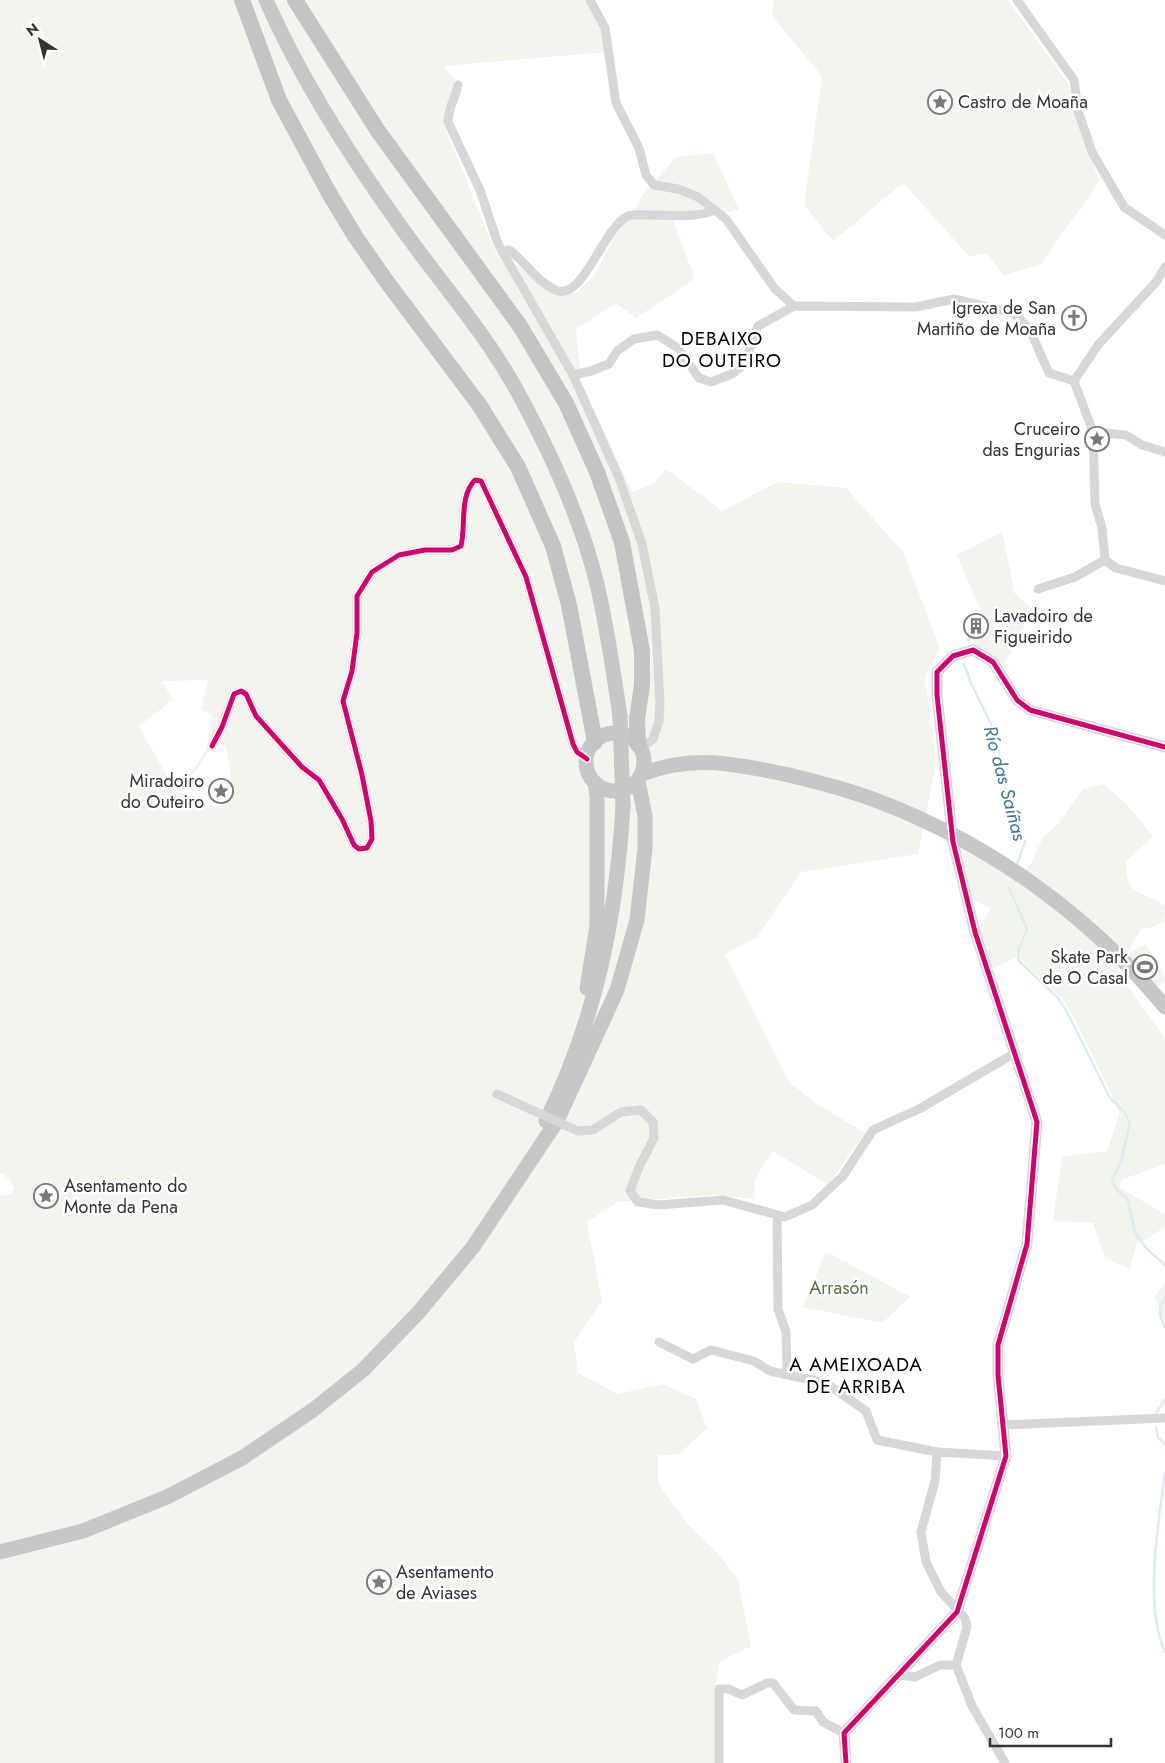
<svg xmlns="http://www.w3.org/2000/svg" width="1165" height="1763" font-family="Jost,sans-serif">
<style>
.green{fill:#f1f5ed;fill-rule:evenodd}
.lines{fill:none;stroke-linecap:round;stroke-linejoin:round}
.stream{stroke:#ddebf3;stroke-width:2.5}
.minor{stroke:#d7d7d7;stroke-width:9}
.tertiary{stroke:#d7d7d7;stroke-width:11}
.trunk{stroke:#c7c7c7;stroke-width:15}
.motorway{stroke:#c4c4c4;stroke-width:16}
.minor-bridge{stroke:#d7d7d7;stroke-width:9}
.trunk-bridge{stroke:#c7c7c7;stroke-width:15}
.cycleway-casing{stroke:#fff;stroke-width:8}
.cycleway{stroke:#d6006c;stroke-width:5}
.labels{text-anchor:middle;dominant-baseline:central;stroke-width:5;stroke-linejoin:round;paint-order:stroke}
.poi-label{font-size:18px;fill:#333;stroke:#fff;text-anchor:start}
.park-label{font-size:18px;fill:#56703f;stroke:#fff}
.neighbourhood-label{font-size:19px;letter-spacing:1px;fill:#000;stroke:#fff}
.water-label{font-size:19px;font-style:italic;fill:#3f7597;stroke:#fff}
</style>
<rect width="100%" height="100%" fill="#fff"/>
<!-- green -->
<g class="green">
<path d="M0 0H585L599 21 605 52 443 66 455 80 443 123 497 256 575 294 595 275 611 242 648 188 677 157 713 153 739 210 673 221 695 279 636 318 616 303 576 329 581 382 632 492 654 484 666 469 722 511 778 482 846 488 903 552 940 649 925 677 936 763 918 854 801 872 757 937 725 954 789 1082 816 1103 865 1133 828 1185 773 1151 754 1180 755 1199 714 1195 618 1202 587 1222 602 1301 574 1342 578 1373 617 1394 663 1384 696 1399 707 1428 678 1455H658V1484L689 1526 718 1553 738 1580 751 1646 719 1662 714 1693 717 1763H0V1196L11 1194 15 1187 3 1173 0 1174ZM208 680 201 710 211 714 209 745 195 767 174 789 139 726 173 700 162 681ZM225 745C229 761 241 809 212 806 202 806 186 796 176 792L196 770 212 746Z"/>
<path d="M774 0H1008L1067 82 1099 182 1040 265 1004 275 987 254 969 256 903 183 833 241 804 205 822 76 772 16Z"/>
<path d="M1002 532 1015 594 1033 609 1002 670 972 646 984 618 957 555Z"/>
<path d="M1103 784 1126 803 1153 837 1126 861C1126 895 1139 891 1165 905L1164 921 1151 928 1141 929 1127 954 1146 944 1165 977V982L1145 994 1124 958 1117 971 1165 1038V1164L1121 1180 1120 1188 1165 1214V1227L1136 1245 1130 1269 1105 1258 1093 1223 1053 1221 1062 1157 1107 1151 1120 1112 1072 1014 1062 999 1018 957 991 969 979 929 991 908 973 901 959 841 1019 878 1032 862 1043 837 1059 823 1083 789Z"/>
<path d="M826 1251 910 1297 882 1323 803 1307Z"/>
<path d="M1165 1283V1326L1155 1296Z"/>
</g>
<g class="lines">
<!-- stream -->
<g class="stream">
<path d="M968 640 972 631"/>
<path d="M964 664 971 683 991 724 998 747 1008 807 1025 842 1016 867"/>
<path d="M1009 888 1027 929 1019 949 1018 960 1058 998 1067 1012 1110 1098 1124 1112 1130 1123 1121 1162 1112 1179 1116 1189 1128 1200 1135 1232 1146 1248 1165 1265"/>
<path d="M1165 1298C1158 1307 1159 1318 1165 1327"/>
<path d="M1156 1413 1165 1399"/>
<path d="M1156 1428 1158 1438 1165 1444"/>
<path d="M1165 1473C1158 1524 1144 1606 1165 1652"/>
</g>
<!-- minor -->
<g class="minor">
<path d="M590 0 605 28 616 103 639 148 646 175 654 185 678 189 698 197 726 219 775 289 794 306"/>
<path d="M1017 0 1074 80 1078 111 1092 152 1124 207 1165 235"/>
<path d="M458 85C455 98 448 109 448 122L480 190 498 244 573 375 619 478 642 544 655 608 660 703 659 721 653 739 641 748"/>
<path d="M502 252 509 250C526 262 536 281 555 290 583 303 603 227 628 216 635 214 644 215 651 215 671 215 697 218 715 210"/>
<path d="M573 375 591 371 609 364 617 351 634 339 657 335 678 348 699 378 711 382 732 374 744 365 758 326 794 306 916 307 954 299 1013 313 1029 328 1049 373 1074 381"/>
<path d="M1074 381 1093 432 1095 504 1102 528 1105 560 1116 568 1165 581"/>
<path d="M1074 381 1098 345 1156 282 1165 267"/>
<path d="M1093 432 1126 435 1142 445 1165 452"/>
<path d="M1038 589 1075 577 1105 560"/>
<path d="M212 746 222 727 234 694 241 691 246 694 256 716 302 767 319 780 342 819 354 845 359 849 367 848 372 839 371 821 362 775 343 701 352 671 357 633V596L372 572 399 555 425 550H452L461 546C466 526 459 496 475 480L481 481 526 577 573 744 577 752 587 759"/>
<path d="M578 1131 593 1130 621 1112 641 1110 653 1122 654 1138 639 1167 630 1191 638 1202 658 1205 723 1200 785 1217 812 1205 843 1176 873 1130 919 1109 1015 1053"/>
<path d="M777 1215 778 1309 786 1332 787 1374"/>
<path d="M659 1342 693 1359 711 1350 754 1361 770 1371 826 1383 866 1411 877 1440 937 1452 935 1481 921 1532 926 1562 941 1592 965 1618 967 1627 956 1665 972 1706 1005 1763"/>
<path d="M1002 1425 1165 1418"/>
<path d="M937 1452 1006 1456"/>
<path d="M899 1675 915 1677 940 1665H956"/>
<path d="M719 1763V1689H729L742 1695 767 1683H773L794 1710 816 1711 823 1722 844 1733"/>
</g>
<!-- tertiary -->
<path class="tertiary" d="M846 1763 844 1733 957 1612 1006 1456 998 1375V1345L1027 1244 1037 1122 975 932 953 842 937 695V672L953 656 973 650 993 662 1017 700 1030 710 1165 747"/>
<!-- trunk -->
<g class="trunk">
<path d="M266 0C301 80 350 156 401 227 439 281 484 331 516 389 549 449 579 513 596 580 607 625 613 670 620 716"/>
<circle cx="615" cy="762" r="29"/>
<path d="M642 774C694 754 736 764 789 775"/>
<path d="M587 988 597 926V796L595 783"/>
<path d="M546 1121C596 1019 616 919 623 807"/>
<path d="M0 1552 83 1531 167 1497 242 1458 313 1410 363 1370 418 1313 473 1247 557 1121 617 990 637 920 645 849V816L638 781"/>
</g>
<!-- motorway -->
<g class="motorway">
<path d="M242 0 279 100 329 193 355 236 387 282 480 406 518 467 553 546 569 605 595 742"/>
<path d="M295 0 378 131 520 326 566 403 597 472 622 542 642 651V685L637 719 638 745"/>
</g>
<!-- minor-bridge -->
<path class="minor-bridge" d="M497 1094 578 1131"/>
<!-- trunk-bridge -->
<g class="trunk-bridge">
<path d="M620 716 623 807"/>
<path d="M789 775C821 783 853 791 883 803 993 846 1090 916 1165 1007"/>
</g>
<defs>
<g id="cycleway">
<path d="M212 746 222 727 234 694 241 691 246 694 256 716 302 767 319 780 342 819 354 845 359 849 367 848 372 839 371 821 362 775 343 701 352 671 357 633V596L372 572 399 555 425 550H452L461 546C466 526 459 496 475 480L481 481 526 577 573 744 577 752 587 759"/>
<path d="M846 1763 844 1733 957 1612 1006 1456 998 1375V1345L1027 1244 1037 1122 975 932 953 842 937 695V672L953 656 973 650 993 662 1017 700 1030 710 1165 747"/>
</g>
</defs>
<!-- cycleway casing -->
<use href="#cycleway" class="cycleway-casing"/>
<!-- cycleway -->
<use href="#cycleway" class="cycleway"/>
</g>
<!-- icons -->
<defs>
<symbol id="sight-ring" viewBox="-11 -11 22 22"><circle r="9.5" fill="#fff" stroke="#7a7a7a" stroke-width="1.5"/><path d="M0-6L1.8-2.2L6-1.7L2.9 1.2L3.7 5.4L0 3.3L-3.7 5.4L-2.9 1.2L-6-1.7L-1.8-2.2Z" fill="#7a7a7a"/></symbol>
<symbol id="church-ring" viewBox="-11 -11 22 22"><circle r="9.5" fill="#fff" stroke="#7a7a7a" stroke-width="1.5"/><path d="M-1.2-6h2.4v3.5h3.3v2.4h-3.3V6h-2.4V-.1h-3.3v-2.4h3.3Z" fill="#7a7a7a"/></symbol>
<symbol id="building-ring" viewBox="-11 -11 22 22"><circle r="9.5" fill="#fff" stroke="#7a7a7a" stroke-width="1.5"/><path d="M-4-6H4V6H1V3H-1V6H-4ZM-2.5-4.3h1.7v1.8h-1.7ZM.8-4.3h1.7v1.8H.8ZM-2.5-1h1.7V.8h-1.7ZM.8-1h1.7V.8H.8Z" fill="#7a7a7a"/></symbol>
<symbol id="stadium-ring" viewBox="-11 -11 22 22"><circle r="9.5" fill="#fff" stroke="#7a7a7a" stroke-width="1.5"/><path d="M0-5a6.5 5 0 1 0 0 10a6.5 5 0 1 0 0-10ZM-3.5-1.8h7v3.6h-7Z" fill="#7a7a7a"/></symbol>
</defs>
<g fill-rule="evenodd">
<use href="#sight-ring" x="926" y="88" width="28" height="28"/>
<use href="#church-ring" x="1060" y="304" width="28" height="28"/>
<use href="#sight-ring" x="1083" y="425" width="28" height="28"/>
<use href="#building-ring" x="962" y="612" width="28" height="28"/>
<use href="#sight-ring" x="207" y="777" width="28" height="28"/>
<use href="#stadium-ring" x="1131" y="953" width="28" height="28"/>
<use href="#sight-ring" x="32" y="1182" width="28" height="28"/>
<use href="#sight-ring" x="365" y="1568" width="28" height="28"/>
</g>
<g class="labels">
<!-- poi labels -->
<g class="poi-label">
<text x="958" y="102">Castro de Moaña</text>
<text x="1056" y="308" text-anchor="end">Igrexa de San<tspan x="1056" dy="21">Martiño de Moaña</tspan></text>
<text x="1080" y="429" text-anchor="end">Cruceiro<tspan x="1080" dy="21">das Engurias</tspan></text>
<text x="994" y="616">Lavadoiro de<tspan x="994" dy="21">Figueirido</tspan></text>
<text x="204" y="781" text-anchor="end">Miradoiro<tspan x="204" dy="21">do Outeiro</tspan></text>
<text x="1128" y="957" text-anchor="end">Skate Park<tspan x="1128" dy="21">de O Casal</tspan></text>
<text x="64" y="1186">Asentamento do<tspan x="64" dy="21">Monte da Pena</tspan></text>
<text x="396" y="1572">Asentamento<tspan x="396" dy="21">de Aviases</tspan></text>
</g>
<!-- park labels -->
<g class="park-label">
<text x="839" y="1288">Arrasón</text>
</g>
<!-- neighbourhood labels -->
<g class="neighbourhood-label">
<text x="722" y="338">DEBAIXO<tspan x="722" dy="22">DO OUTEIRO</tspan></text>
<text x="856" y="1364">A AMEIXOADA<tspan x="856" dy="22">DE ARRIBA</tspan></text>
</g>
<!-- water labels -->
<g class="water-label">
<text transform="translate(1005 783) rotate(75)">Río das Saíñas</text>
</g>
</g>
<!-- north arrow -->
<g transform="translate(40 40) rotate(324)" stroke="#ffffff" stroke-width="4" paint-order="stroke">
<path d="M0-4L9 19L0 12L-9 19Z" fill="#333333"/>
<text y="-8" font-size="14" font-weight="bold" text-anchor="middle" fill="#333333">N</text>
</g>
<!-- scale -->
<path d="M990 1738v8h121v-8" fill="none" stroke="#333333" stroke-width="2.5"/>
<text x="998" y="1738" font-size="15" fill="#333333" stroke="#ffffff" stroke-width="4" paint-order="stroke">100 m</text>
</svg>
